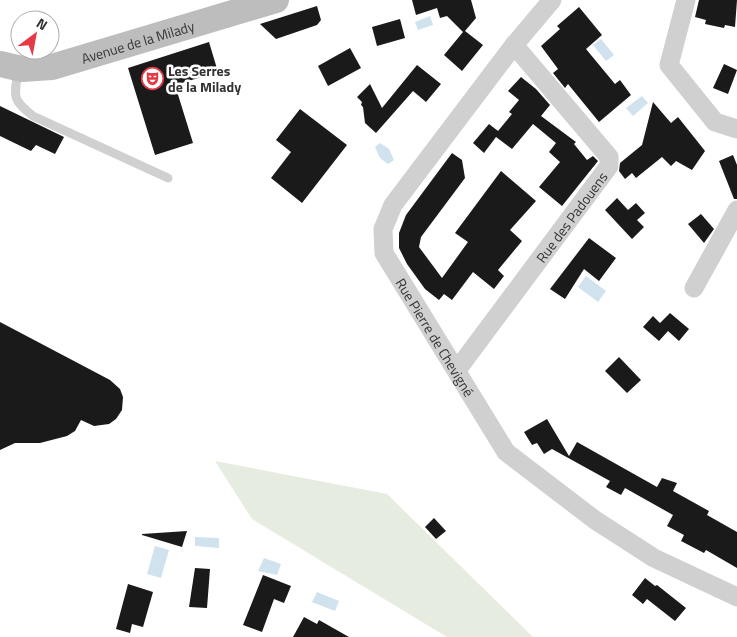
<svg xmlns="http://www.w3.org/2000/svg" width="737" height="637" font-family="'Titillium Web',sans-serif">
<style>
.green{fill:#e6ecdf}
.water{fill:#cfe2ee}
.building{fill:#1a1a1a}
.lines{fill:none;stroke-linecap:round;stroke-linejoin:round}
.lane{stroke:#d0d0d0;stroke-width:9}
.street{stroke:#d0d0d0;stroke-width:19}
.secondary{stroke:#bdbdbd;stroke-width:26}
.labels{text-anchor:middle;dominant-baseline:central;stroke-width:5;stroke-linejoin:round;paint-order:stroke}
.street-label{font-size:14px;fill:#333;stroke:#fff}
.poi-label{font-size:14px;font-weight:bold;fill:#333;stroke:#fff;text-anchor:start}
</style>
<rect width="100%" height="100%" fill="#fff"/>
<!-- green -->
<path class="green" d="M215 461 387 494 533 637H447L252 519Z"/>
<!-- water -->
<g class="water">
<path d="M430 16 433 25 418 30 415 22Z"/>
<path d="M601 39 614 55 606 61 593 45Z"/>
<path d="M642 96 648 103 633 116 626 108Z"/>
<path d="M380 143 389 149 394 160 388 164 380 158 375 147Z"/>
<path d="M586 276 606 291 598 302 578 287Z"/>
<path d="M195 537 219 538V548L195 546Z"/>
<path d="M155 546 169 550 161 578 147 574Z"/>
<path d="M264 558 281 564 277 575 258 571Z"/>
<path d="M317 592 339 601 335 611 312 602Z"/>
</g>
<!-- building -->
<g class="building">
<path d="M412 0H471L476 18 465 31 483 45 462 71 444 55 463 32 447 16 440 18 437 8 416 15Z"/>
<path d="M699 0H737L735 27 725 25 724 28 705 24 706 20 695 17Z"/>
<path d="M317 6 321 20 317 25 276 39 260 24Z"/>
<path d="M579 7 602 35 586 49 615 84 620 80 631 95 599 122 568 84 565 88 553 73 558 69 541 46 560 29 557 26Z"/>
<path d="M400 19 405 38 377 46 372 27Z"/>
<path d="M209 42 218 72 175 85 193 143 155 155 128 68Z"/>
<path d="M350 48 361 68 328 86 318 66Z"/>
<path d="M724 64 737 70 728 94 713 88Z"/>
<path d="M417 65 441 84 426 102 413 91 376 133 365 123 363 107 361 105 362 102 357 97 370 84 382 108Z"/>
<path d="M521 77 536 89 550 105 541 116 576 142 574 144 587 160 593 156 598 161 562 206 539 187 560 162 549 152 556 143 533 124 512 149 496 137 484 153 473 143 489 124 498 131 512 114 509 112 519 100 508 91Z"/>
<path d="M653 102 671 123 678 117 705 151 692 170 676 161 671 166 662 157 636 178 632 173 625 179 619 171 620 163 642 145Z"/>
<path d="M0 106 64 137 55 154 36 145 31 151 0 136Z"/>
<path d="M300 109 347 145 302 203 271 178 291 152 276 140Z"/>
<path d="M452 153 462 160 465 178 421 237 419 247 442 278 468 242 455 233 501 171 536 201 510 230 522 241 498 270 504 276 494 289 473 272 452 300 444 294 439 300 425 289 407 264 399 248V233L406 215Z"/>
<path d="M733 155 737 165V199H734L719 161Z"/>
<path d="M617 198 628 210 636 203 645 213 637 220 644 227 632 239 605 210Z"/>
<path d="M701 214 714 229 704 243 688 224Z"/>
<path d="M589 238 616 258 599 281 584 269 565 299 550 289Z"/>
<path d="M670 313 689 329 679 341 668 331 659 341 643 327 653 316 660 323Z"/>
<path d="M0 322 110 380 120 389 123 397 122 410 116 419 109 424 94 426 81 420 75 431 67 436 40 443H15L0 450Z"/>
<path d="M619 357 641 380 627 393 605 371Z"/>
<path d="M547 419 569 456 577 442 657 487 662 478 677 483 673 491 709 511 707 515 737 532V568L706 550 704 553 681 541 684 535 667 526 673 515 625 488 621 495 606 487 610 481 552 449 544 454 537 443 532 445 524 432Z"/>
<path d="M434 518 446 531 436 539 425 527Z"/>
<path d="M187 531 182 547 142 535V534Z"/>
<path d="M195 568 210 569 207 608 189 607Z"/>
<path d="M263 575 291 586 284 603 274 599 262 632 243 625Z"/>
<path d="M645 578 655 586 657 585 686 608 675 621 647 599 643 604 632 595Z"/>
<path d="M128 584 153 592 143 627 132 624 130 633 116 629Z"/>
<path d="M304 617 317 624 319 620 349 637H293Z"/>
</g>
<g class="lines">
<!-- lane -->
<path class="lane" d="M18 71C14 97 12 100 33 116L168 178"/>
<!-- street -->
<g class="street">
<path id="s1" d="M552 0 514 45 393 205 383 229 384 253 506 452 595 520 654 558 737 597"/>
<path d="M686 0 669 65 715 122 737 129"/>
<path d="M694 288 737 210"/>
<path id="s2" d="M457 370 609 166V157L514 45"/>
</g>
<!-- secondary -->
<path class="secondary" id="s3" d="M0 64 22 69 52 67 276 0"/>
</g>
<!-- icons -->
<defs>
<symbol id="theatre-ring" viewBox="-11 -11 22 22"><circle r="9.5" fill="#fff" stroke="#e63946" stroke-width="1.5"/><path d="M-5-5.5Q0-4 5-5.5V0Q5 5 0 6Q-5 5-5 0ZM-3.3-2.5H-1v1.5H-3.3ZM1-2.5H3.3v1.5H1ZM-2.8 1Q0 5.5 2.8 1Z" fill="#e63946"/></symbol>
</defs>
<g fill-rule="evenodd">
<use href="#theatre-ring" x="140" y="66" width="25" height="25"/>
</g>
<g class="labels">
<!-- street labels -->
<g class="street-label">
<text stroke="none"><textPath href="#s3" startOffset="142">Avenue de la Milady</textPath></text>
<text stroke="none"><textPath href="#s2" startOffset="191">Rue des Padouens</textPath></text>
<text stroke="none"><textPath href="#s1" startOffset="408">Rue Pierre de Chevigné</textPath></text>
</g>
<!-- poi labels -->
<g class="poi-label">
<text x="168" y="70">Les Serres<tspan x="168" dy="16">de la Milady</tspan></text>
</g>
</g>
<!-- north arrow -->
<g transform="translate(35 35) rotate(32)"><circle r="24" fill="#ffffff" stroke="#adadad"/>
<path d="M0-4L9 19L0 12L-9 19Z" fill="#e63946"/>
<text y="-8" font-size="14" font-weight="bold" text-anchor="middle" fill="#333333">N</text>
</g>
</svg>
